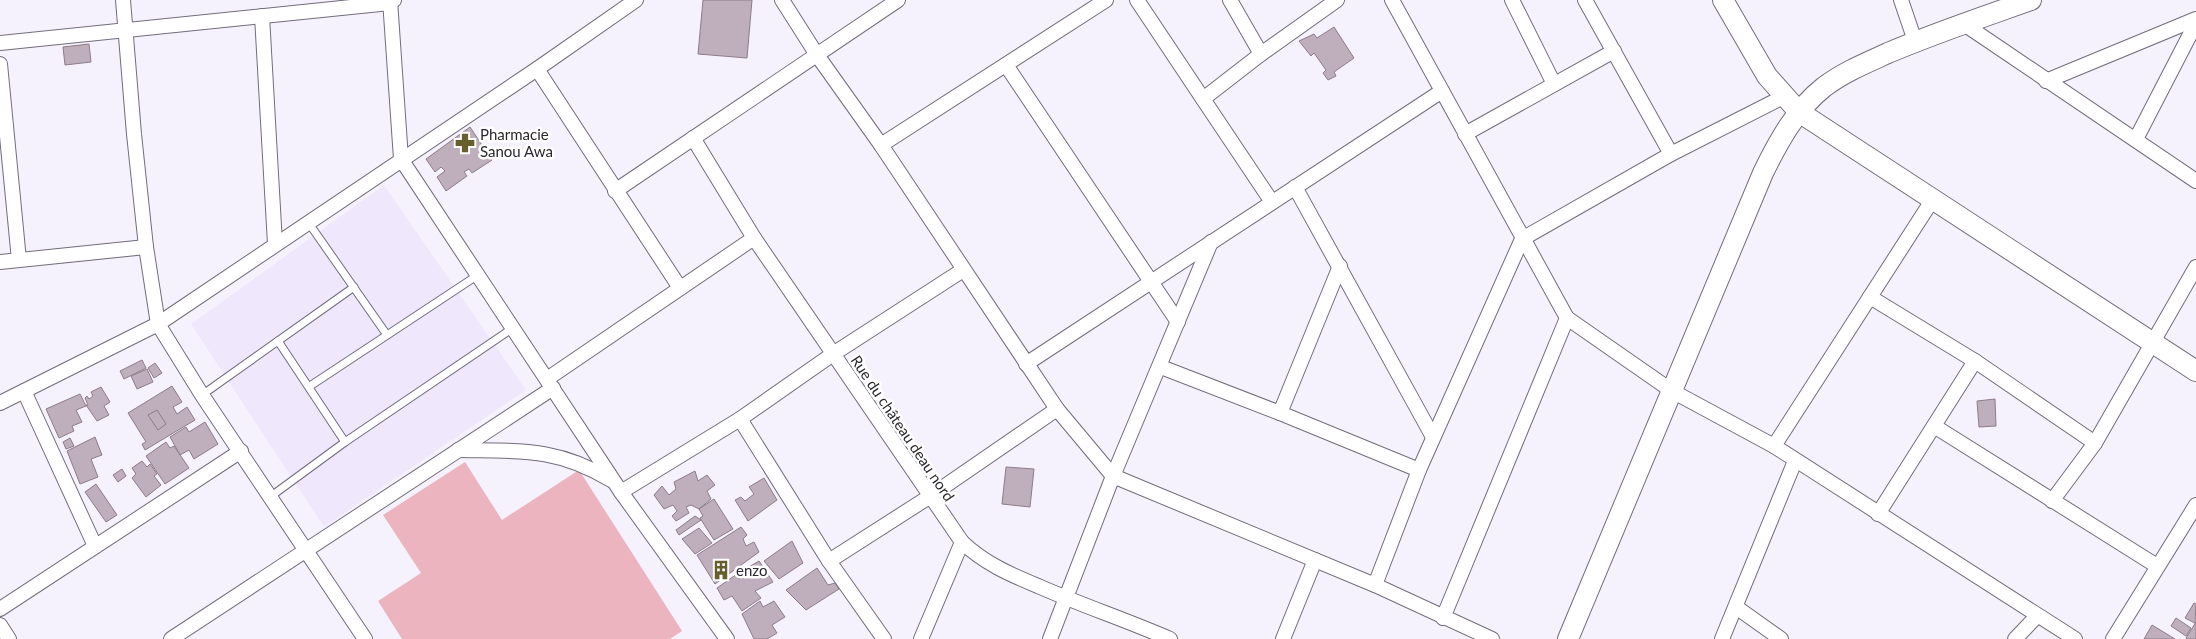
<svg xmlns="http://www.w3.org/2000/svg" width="2196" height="639" font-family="Lato,sans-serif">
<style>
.built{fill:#efe7fc}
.pitch{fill:#ebb4bf}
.building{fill:#bfaebb;stroke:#8c7c88}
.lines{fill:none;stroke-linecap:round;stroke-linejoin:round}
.service-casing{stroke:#726c7c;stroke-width:9}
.minor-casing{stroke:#726c7c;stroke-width:16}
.secondary-casing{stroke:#726c7c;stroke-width:22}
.service{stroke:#fff;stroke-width:7}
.minor{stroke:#fff;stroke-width:14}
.secondary{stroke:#fff;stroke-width:20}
.labels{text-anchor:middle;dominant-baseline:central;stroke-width:5;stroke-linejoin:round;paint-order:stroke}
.poi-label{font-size:15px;fill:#2a272e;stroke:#fff;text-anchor:start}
.street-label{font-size:15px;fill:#2a272e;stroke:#fff}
</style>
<rect width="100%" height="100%" fill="#f6f2fd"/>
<!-- built -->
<path class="built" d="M384 185 526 390 324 527 191 324Z"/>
<!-- pitch -->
<path class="pitch" d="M465 462 502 520 579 470 682 631 670 639H402L378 601 421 573 383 515Z"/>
<!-- building -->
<g class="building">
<path d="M703 0H752L747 58 698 54Z"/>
<path d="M1334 27 1354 58 1334 72 1336 76 1328 80 1323 73 1326 70 1314 53 1311 56 1299 41 1314 34 1317 38Z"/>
<path d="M89 44 91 62 65 65 63 47Z"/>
<path d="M470 127 492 160 472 173 469 169 464 172 467 176 446 191 437 177 445 171 441 167 435 172 426 159Z"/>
<path d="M142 360 146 368 124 379 120 371Z"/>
<path d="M155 363 162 373 154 378 148 368Z"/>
<path d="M147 369 153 382 137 389 131 376Z"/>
<path d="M172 386 182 402 173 407 177 414 187 407 195 420 145 450 142 444 146 442 128 413Z"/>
<path d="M101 387 110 402 104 406 109 415 97 421 86 405H88L85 398 87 396 89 399 93 396 91 392Z"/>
<path d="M80 394 86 406 76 410 82 422 72 426 74 431 59 438 46 409Z"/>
<path d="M1995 399 1996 426 1979 427 1977 401Z"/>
<path d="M157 410 166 424 158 430 148 415Z"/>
<path d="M205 422 218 444 194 459 189 450 180 455 170 437 186 427 189 432Z"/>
<path d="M95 437 102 455 91 459 98 477 80 484 67 451Z"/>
<path d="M70 438 74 446 66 449 63 442Z"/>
<path d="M166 442 170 448 174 446 189 468 165 484 146 456Z"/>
<path d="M142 461 147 467 150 464 157 474 154 476 161 485 146 497 132 478 136 474 132 468Z"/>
<path d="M1006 467 1034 469 1030 507 1002 504Z"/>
<path d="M122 469 126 476 118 482 113 475Z"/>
<path d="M695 471 698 481 707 475 715 485 707 491 711 499 699 509 691 505 686 507 689 513 676 521 672 516 677 511 673 505 664 509 654 495 662 486 669 495 676 489 674 482Z"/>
<path d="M764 478 777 500 748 521 735 500 741 497 745 501 754 494 749 487Z"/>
<path d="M96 484 117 515 106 522 85 492Z"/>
<path d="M714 499 733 529 714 540 700 518 703 516 699 509Z"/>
<path d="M695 516 701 520 679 535 676 530Z"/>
<path d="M741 527 747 535 743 539 746 546 754 542 759 552 715 584 697 555Z"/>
<path d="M699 528 712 543 695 554 682 539Z"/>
<path d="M792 541 803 563 779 579 764 561Z"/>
<path d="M759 561 773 582 755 591 761 598 742 611 732 596 724 600 717 588 737 574 739 579 746 576 742 571Z"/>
<path d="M817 568 828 585 835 583 839 589 806 610 786 590Z"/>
<path d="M760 601 763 607 774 601 785 617 772 625 777 633 767 639H754L742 614Z"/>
<path d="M2194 603 2196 604 2195 623 2185 618Z"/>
<path d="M2176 618 2191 628 2186 636 2171 626Z"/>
<path d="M2196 622V639H2187L2186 638Z"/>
<path d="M2152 625 2175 639H2144Z"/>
</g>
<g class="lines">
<defs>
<g id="service">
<path d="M308 222 387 335"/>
<path d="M278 341 345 442"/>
<path d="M310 386 478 275"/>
<path d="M202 395 354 287"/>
<path d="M270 497 345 442 513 328"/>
</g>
<g id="minor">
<path d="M123 0 134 134 146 247 158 324 202 395 365 639"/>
<path d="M390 0 401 159 621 492 727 639"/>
<path d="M782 0 817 55 881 145 1057 409 1113 476 1375 585 1492 639"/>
<path d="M1137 0 1203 99"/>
<path d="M1230 0 1261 54"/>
<path d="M1392 0 1567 318 1672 391 1774 446 2075 639"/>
<path d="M1512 0 1554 84"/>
<path d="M1585 0 1671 154"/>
<path d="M1901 0 1915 41"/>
<path d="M262 16 275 244"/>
<path d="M1964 24 2196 181"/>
<path d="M0 43 390 3 394 0"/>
<path d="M0 64 19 260"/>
<path d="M1006 65 1178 322"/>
<path d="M537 69 680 288"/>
<path d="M2046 81 2196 19"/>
<path d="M1465 134 1614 51"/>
<path d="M693 138 754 238 962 542C984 563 1009 574 1038 586 1081 605 1126 620 1170 639"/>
<path d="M2136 139 2196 23"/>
<path d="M881 145 1106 0"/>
<path d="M1295 187 1433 437"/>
<path d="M615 191 898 0"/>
<path d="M1272 202 1203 99 1261 54 1337 0"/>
<path d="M0 262 146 247"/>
<path d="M1870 297 1975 361"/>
<path d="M1026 364 1442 91"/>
<path d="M1161 367 1280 413 1419 470"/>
<path d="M547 379 754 238"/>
<path d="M24 391 95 546"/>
<path d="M0 403 158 324 537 69 636 0"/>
<path d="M1280 413 1340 266"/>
<path d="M740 419 829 561 884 639"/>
<path d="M1934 426 2157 566"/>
<path d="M1774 446 1933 199"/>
<path d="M458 450C519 451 557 447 611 480"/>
<path d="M621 492 740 419 833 354 963 270"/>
<path d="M2052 501 2095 443 2196 267"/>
<path d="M1878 514 1975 361 2095 443"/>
<path d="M829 561 929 497 1057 409"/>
<path d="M1375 585 1419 470 1522 239 1671 154 1785 96"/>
<path d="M1736 607 1781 639"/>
<path d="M0 609 241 451"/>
<path d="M1443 618 1567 318"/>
<path d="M0 625 9 639"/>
<path d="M171 639 553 388"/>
<path d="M921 639 962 542"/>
<path d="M1050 639 1113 476 1211 242"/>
<path d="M1283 639 1315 560"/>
<path d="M1722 639 1795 461"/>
<path d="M2015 639 2037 616"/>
<path d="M2113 639 2196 505"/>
</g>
<g id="secondary">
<path d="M1723 0 1767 76 1799 112 2196 371"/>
<path d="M1568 639 1763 173C1778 142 1796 109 1824 87 1844 72 1866 63 1888 53 1935 33 1983 17 2031 0"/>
</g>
</defs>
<!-- service casing -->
<use href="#service" class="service-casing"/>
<!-- minor casing -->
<use href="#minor" class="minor-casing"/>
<!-- secondary casing -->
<use href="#secondary" class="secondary-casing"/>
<!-- service -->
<use href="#service" class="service"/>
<!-- minor -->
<use href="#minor" class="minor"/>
<!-- secondary -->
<use href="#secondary" class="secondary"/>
</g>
<!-- icons -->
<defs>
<symbol id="pharmacy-bare" viewBox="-9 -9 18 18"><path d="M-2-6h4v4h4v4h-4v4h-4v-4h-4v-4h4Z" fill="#685e2b" stroke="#fff" stroke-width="2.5" paint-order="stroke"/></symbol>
<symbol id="building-bare" viewBox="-9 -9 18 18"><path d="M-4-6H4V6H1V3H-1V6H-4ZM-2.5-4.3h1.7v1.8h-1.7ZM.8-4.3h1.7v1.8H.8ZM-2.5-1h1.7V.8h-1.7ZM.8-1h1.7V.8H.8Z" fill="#685e2b" stroke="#fff" stroke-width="2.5" paint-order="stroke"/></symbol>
</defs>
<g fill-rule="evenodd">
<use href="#pharmacy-bare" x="451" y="129" width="28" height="28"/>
<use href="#building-bare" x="707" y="556" width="28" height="28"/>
</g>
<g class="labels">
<!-- poi labels -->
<g class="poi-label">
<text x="480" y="134">Pharmacie<tspan x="480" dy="17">Sanou Awa</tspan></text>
<text x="736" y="570">enzo</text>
</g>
<!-- street labels -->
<g class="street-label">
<text transform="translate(903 428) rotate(56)">Rue du château deau nord</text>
</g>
</g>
</svg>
